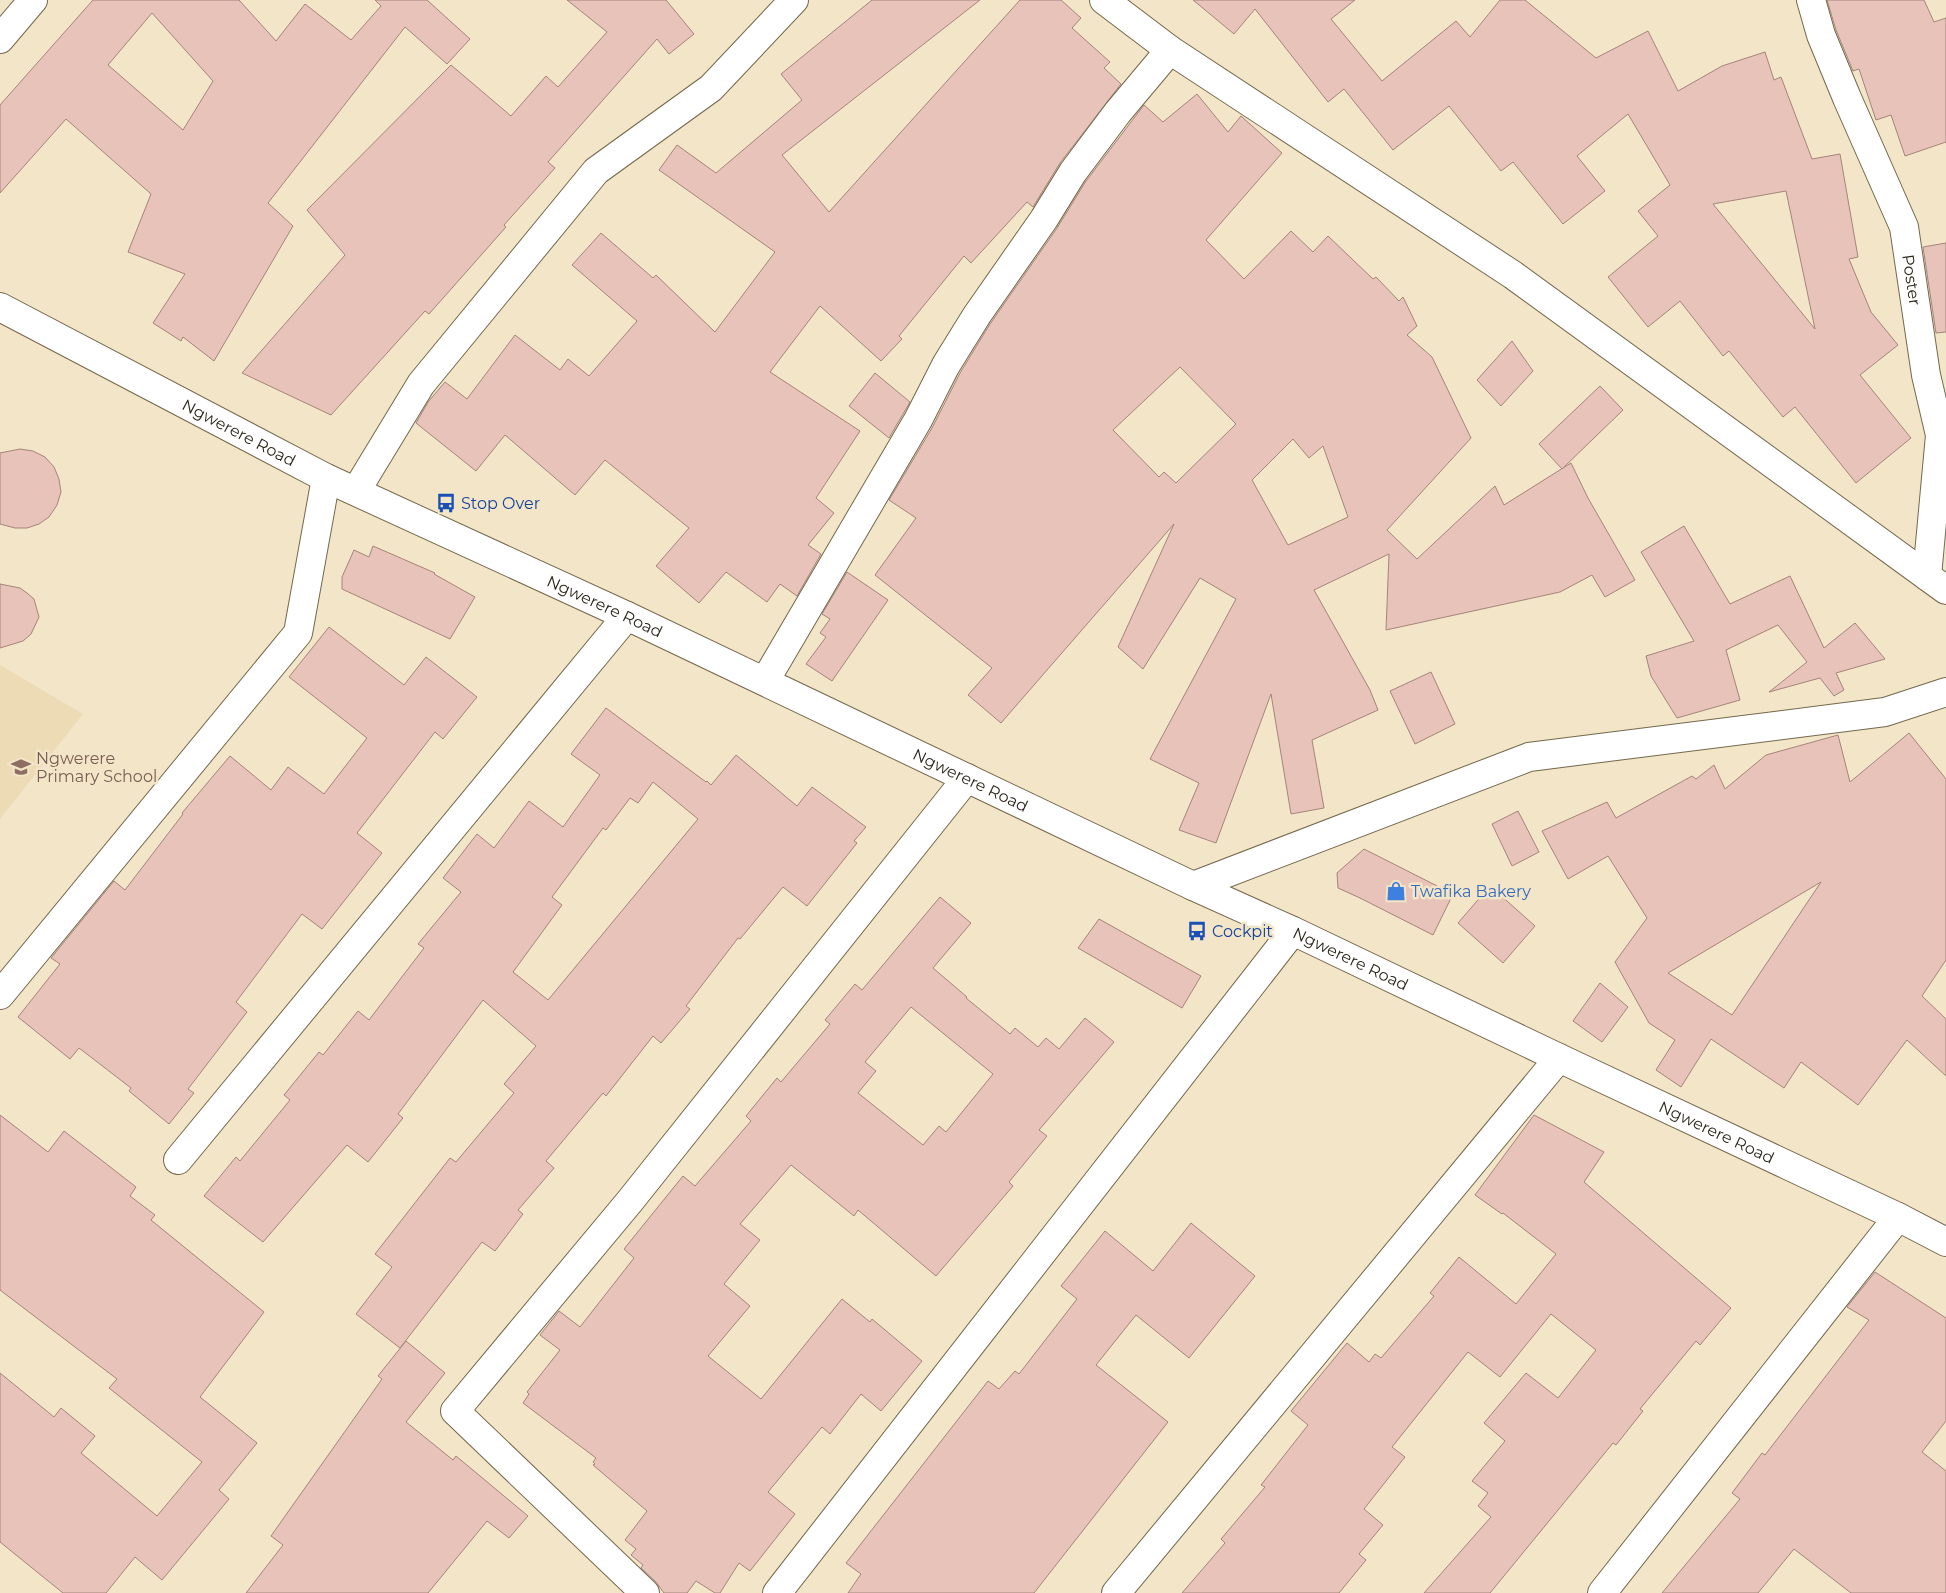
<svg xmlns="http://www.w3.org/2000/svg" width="1946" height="1593" font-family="Montserrat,sans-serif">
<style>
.built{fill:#eddbb6}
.building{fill:#e7c3ba;stroke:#a5847b;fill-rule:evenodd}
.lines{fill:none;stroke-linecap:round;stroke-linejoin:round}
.minor-casing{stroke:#74684d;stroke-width:30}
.minor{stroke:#fff;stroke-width:28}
.labels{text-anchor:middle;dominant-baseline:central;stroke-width:5;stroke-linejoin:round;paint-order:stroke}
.street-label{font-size:16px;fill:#2c261b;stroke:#f3e5c7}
.transit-label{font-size:16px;fill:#164399;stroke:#f3e5c7;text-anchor:start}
.education-label{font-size:16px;fill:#785e54;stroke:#f3e5c7;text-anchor:start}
.shop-label{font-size:16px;fill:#366cbe;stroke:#f3e5c7;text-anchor:start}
</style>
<rect width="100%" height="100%" fill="#f3e5c7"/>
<!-- built -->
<path class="built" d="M0 665 83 714 0 819Z"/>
<!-- building -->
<g class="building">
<path d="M93 0H239L276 41 305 4 351 40 381 6 375 0H427L470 39 447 64 405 27 268 203 293 226 214 361 183 337 181 341 153 323 185 274 128 252 151 194 66 119 0 193V105ZM152 13 213 81 183 130 108 65Z"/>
<path d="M567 0H666L694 34 669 54 657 39 548 162 555 168 504 225 506 227 429 314 425 311 331 415 242 373 345 255 307 210 451 65 511 116 546 76 558 87 607 32Z"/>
<path d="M872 0H980L782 155 829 212 1020 0H1061L1081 18 1072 28 1110 62 1104 68 1121 84 1060 163 1033 207 1027 202 971 263 964 256 899 336 902 339 881 361 820 306 770 372 860 431 816 498 834 513 808 545 821 554 797 596 780 584 767 602 726 572 699 603 656 566 689 528 605 460 575 495 505 435 476 471 416 423 428 402 445 382 467 399 515 335 560 370 568 359 589 376 637 321 572 265 601 233 653 278 656 275 715 332 775 252 659 170 677 145 716 173 802 100 781 74Z"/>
<path d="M1193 0H1355L1331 19 1382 81 1456 21 1470 37 1500 0H1525L1596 58 1648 31 1678 91 1722 66 1765 52 1774 80 1781 77 1812 159 1840 154 1858 257 1849 259 1871 312 1898 345 1860 375 1911 438 1856 483 1795 407 1783 417 1729 351 1723 356 1680 301 1648 327 1608 277 1658 236 1638 211 1670 185 1628 114 1577 156 1605 191 1563 224 1513 162 1501 171 1449 106 1393 150 1344 89 1328 102 1255 9 1234 34ZM1786 191 1815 329 1713 204Z"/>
<path d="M1827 0H1924L1934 22 1946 18V142L1905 156 1891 115 1876 120 1859 69 1853 71 1836 30Z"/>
<path d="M1197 94 1228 132 1241 116 1282 153 1206 240 1244 279 1291 231 1313 252 1328 236 1373 279 1376 277 1399 301 1403 297 1417 326 1407 335 1432 357 1471 438 1387 530 1417 559 1495 486 1504 505 1571 463 1588 498 1635 580 1605 597 1592 575 1560 592 1386 630 1389 554 1314 590 1370 690 1378 710 1312 740 1324 808 1291 814 1271 694 1216 843 1179 830 1199 783 1150 759 1236 599 1200 578 1143 669 1118 647 1174 524 1001 723 968 695 992 668 875 575 916 518 889 500 932 428 960 373 990 324 1057 228 1086 181 1144 105 1163 122ZM1180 367 1236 424 1176 483 1164 472 1159 477 1113 430ZM1293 439 1309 458 1323 446 1348 517 1288 545 1252 480Z"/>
<path d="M1946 243V332L1936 333 1923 247Z"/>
<path d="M1512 341 1533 371 1501 406 1477 380Z"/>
<path d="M875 373 910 402 889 438 849 406Z"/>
<path d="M1600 386 1623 410 1562 469 1539 444Z"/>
<path d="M20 449 33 451 45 457 54 467 59 479 61 492 57 505 49 517 39 524 27 528H15L0 524V453Z"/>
<path d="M1684 526 1730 604 1790 576 1824 648 1855 623 1885 659 1836 673 1844 690 1834 696 1820 678 1769 692 1807 662 1778 625 1726 650 1740 700 1677 718 1651 676 1646 656 1694 641 1641 552Z"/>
<path d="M373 546 435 573 434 574 475 597 450 639 342 589V577L354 550 369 557Z"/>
<path d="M847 572 888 600 832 681 806 664 826 637 820 633 830 619 822 614Z"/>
<path d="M0 584 20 588 27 593 34 599 39 617 31 634 23 641 0 648Z"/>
<path d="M329 627 404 685 426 657 477 697 443 739 435 732 357 833 382 853 322 929 302 914 236 1002 247 1012 188 1089 194 1093 169 1124 129 1091 131 1088 79 1048 70 1059 18 1017 60 964 51 958 114 881 125 890 183 814 182 813 230 756 271 790 288 767 324 794 367 738 289 677Z"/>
<path d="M1431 672 1455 724 1415 744 1390 691Z"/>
<path d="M606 708 706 782 707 781 711 785 736 755 797 806 812 787 866 827 854 841 857 843 807 906 783 887 740 939 738 938 686 1006 690 1009 661 1043 653 1036 606 1096 603 1093 546 1161 554 1168 518 1210 523 1214 495 1251 482 1242 400 1348 356 1314 392 1267 375 1254 450 1158 456 1162 514 1093 504 1084 536 1046 483 1000 398 1114 403 1118 368 1162 347 1145 263 1242 204 1196 236 1157 240 1161 290 1100 284 1095 319 1052 323 1055 358 1011 369 1020 424 948 418 944 461 892 443 878 477 834 494 848 529 801 563 827 600 775 571 754ZM653 782 698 819 548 1000 513 972 562 905 552 897 603 828 606 830 630 798 638 803Z"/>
<path d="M1909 733 1946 779V960L1922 996 1946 1019V1076L1907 1040 1858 1105 1801 1062 1784 1088 1711 1039 1681 1087 1656 1070 1675 1040 1649 1023 1615 962 1647 918 1608 856 1568 879 1542 831 1607 802 1616 818 1692 776 1696 779 1714 765 1725 789 1766 755 1838 735 1850 782ZM1821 882 1732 1015 1668 973Z"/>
<path d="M1518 811 1539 852 1512 866 1492 824Z"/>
<path d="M1364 849 1453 894 1433 935 1360 898 1338 888 1337 873Z"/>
<path d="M1490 886 1535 926 1503 963 1458 923Z"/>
<path d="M940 897 971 923 933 968 967 997 966 998 1010 1034 1015 1028 1038 1047 1046 1038 1059 1049 1085 1018 1114 1042 1039 1130 1047 1136 1009 1182 1013 1186 936 1276 858 1210 854 1216 791 1165 740 1224 760 1240 724 1284 750 1306 708 1356 761 1399 842 1299 870 1322 872 1319 922 1361 881 1411 861 1394 830 1434 822 1427 768 1492 795 1514 750 1571 739 1563 720 1593H715L696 1581 687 1593H664L656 1582 641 1568 643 1565 631 1555 636 1549 625 1540 647 1511 593 1465 595 1464 593 1462 596 1458 523 1403 529 1394 527 1392 560 1350 540 1335 559 1311 580 1327 634 1258 624 1249 683 1176 695 1186 751 1121 746 1116 777 1078 781 1082 830 1024 825 1020 855 984 862 990ZM911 1007 993 1074 946 1132 939 1126 923 1145 858 1093 876 1071 865 1062Z"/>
<path d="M1099 919 1201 976 1182 1008 1078 948Z"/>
<path d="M1600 983 1628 1007 1602 1042 1573 1021Z"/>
<path d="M0 1115 48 1152 64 1131 136 1187 130 1196 155 1215 151 1220 264 1312 200 1397 257 1443 219 1490 229 1499 162 1580 135 1557 106 1593H63L0 1542V1373L54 1417 61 1408 95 1436 81 1453 157 1516 202 1462 109 1388 117 1379 0 1290Z"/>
<path d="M1534 1115 1604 1152 1584 1182 1731 1308 1700 1345 1696 1341 1640 1409 1643 1411 1616 1445 1613 1443 1490 1593H1424L1491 1517 1478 1506 1488 1493 1472 1481 1505 1441 1484 1423 1526 1373 1558 1398 1596 1350 1551 1314 1500 1377 1468 1352 1392 1447 1405 1457 1364 1509 1383 1525 1359 1554 1366 1560 1339 1593H1182L1225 1543 1221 1539 1265 1487 1261 1485 1308 1425 1291 1411 1347 1343 1369 1362 1375 1354 1381 1358 1434 1296 1430 1293 1459 1257 1516 1304 1556 1254 1503 1213 1502 1214 1475 1195Z"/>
<path d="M1191 1223 1255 1276 1189 1358 1136 1315 1096 1365 1168 1422 1034 1593H848L861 1574 846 1563 988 1381 999 1389 1015 1371 1019 1374 1077 1299 1061 1286 1105 1231 1153 1271Z"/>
<path d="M1875 1272 1946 1318V1421L1922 1452 1946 1471V1593H1851L1794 1549 1758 1593H1662L1740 1499 1732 1493 1762 1453 1765 1455 1869 1320 1847 1307Z"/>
<path d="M406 1341 445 1373 406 1422 453 1460 456 1456 528 1516 509 1538 487 1521 428 1593H246L283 1545 271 1536 382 1379 378 1376Z"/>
</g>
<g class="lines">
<defs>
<g id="minor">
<path d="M1104 0 1170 50 1513 275 1946 590"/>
<path id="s1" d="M1811 0 1821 35 1847 98 1904 227 1926 375 1940 435 1927 576"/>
<path d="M0 39 33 0"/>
<path id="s2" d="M0 307 326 478 627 616 1193 886 1293 931 1559 1058 1898 1217 1946 1242"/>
<path d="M356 491 421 384 596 171 711 88 794 0"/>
<path d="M765 681 918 420 946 365 977 315 1044 219 1073 172 1118 112 1170 50"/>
<path d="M1193 886 1529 757 1885 712 1946 692"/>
<path d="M0 995 298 633 326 478"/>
<path d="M178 1160 627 616"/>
<path d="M645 1593 455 1411 630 1201 967 778"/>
<path d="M777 1593 1293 931"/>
<path d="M1116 1593 1559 1058"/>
<path d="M1602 1593 1898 1217"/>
</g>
</defs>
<!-- minor casing -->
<use href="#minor" class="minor-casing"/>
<!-- minor -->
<use href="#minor" class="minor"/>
</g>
<!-- icons -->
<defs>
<symbol id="bus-bare" viewBox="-9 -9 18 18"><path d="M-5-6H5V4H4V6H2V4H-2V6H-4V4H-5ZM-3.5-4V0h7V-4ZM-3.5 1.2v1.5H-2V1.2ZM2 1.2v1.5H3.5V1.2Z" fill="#1a4fb4" stroke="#f3e5c7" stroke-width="2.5" paint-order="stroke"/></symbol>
<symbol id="school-bare" viewBox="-9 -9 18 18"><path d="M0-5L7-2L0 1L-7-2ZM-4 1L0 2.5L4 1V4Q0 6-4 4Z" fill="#8d6e63" stroke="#f3e5c7" stroke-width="2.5" paint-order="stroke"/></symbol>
<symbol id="shop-bare" viewBox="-9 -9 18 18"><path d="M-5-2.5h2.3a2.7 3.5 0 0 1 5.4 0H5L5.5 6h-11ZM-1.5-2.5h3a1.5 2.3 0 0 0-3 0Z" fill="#3f7fe0" stroke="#f3e5c7" stroke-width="2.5" paint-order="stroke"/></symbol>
</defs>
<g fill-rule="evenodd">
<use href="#bus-bare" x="432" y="489" width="28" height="28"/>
<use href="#school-bare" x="7" y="753" width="28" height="28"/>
<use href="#shop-bare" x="1382" y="877" width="28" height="28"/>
<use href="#bus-bare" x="1183" y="917" width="28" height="28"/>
</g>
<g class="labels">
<!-- street labels -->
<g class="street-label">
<text stroke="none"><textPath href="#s1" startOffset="299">Poster</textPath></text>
<text stroke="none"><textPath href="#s2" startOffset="270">Ngwerere Road</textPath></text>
<text stroke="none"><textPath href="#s2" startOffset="675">Ngwerere Road</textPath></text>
<text stroke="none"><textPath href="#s2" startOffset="1080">Ngwerere Road</textPath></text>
<text stroke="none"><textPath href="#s2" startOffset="1500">Ngwerere Road</textPath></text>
<text stroke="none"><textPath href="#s2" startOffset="1905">Ngwerere Road</textPath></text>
</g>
<!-- transit labels -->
<g class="transit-label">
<text x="461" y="503">Stop Over</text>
<text x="1212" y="931">Cockpit</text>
</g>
<!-- education labels -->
<g class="education-label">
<text x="36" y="758">Ngwerere<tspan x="36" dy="18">Primary School</tspan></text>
</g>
<!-- shop labels -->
<g class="shop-label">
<text x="1411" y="891">Twafika Bakery</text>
</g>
</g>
</svg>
